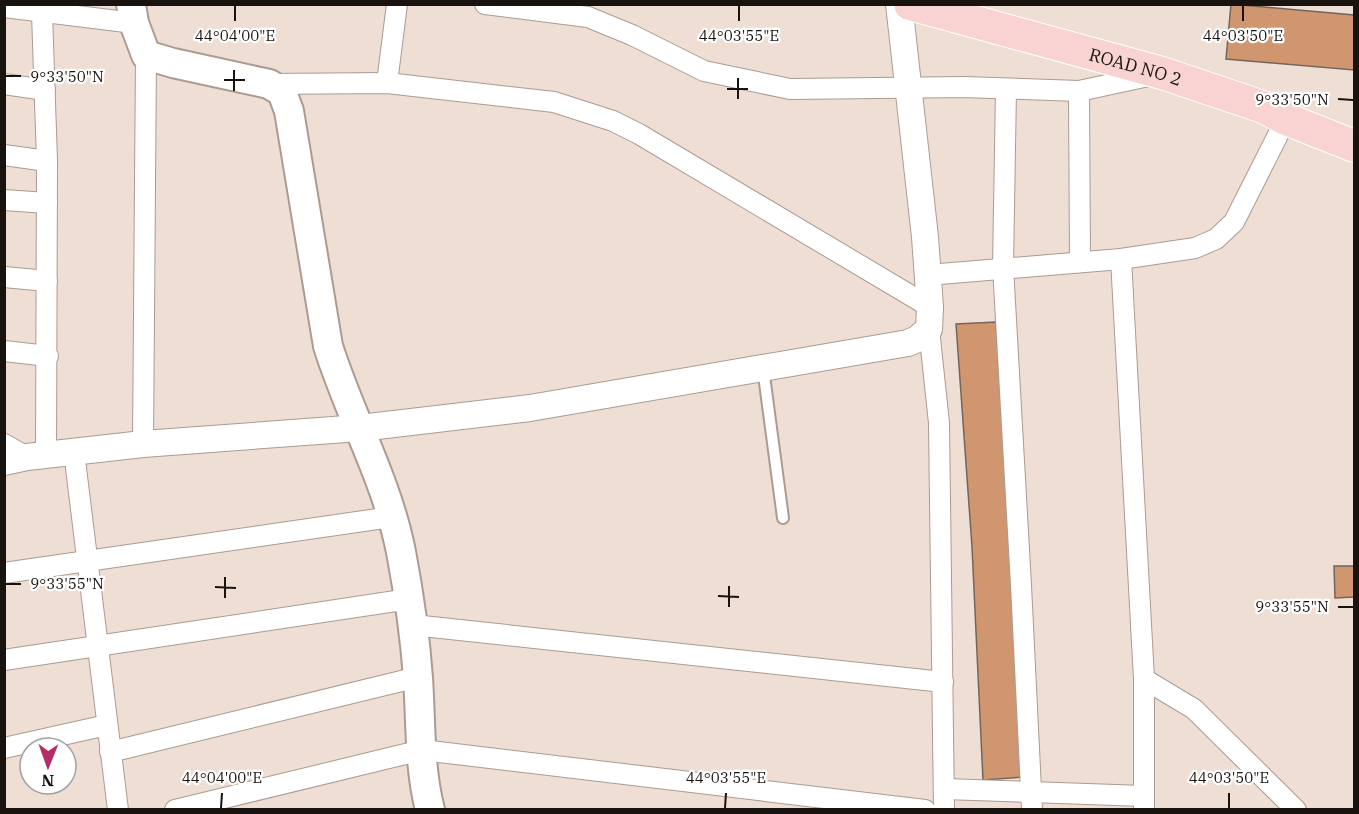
<svg xmlns="http://www.w3.org/2000/svg" width="1359" height="814" font-family="'IBM Plex Serif',serif">
<style>
.building{fill:#d09670;stroke:#74655c;stroke-width:1.5}
.lines{fill:none;stroke-linecap:round;stroke-linejoin:round}
.service-casing{stroke:#ab9b91;stroke-width:14}
.minor-casing{stroke:#ab9b91;stroke-width:22}
.tertiary-casing{stroke:#ab9b91;stroke-width:28}
.secondary-casing{stroke:#ab9b91;stroke-width:32}
.primary-casing{stroke:#fff;stroke-width:34}
.service{stroke:#fff;stroke-width:10}
.minor{stroke:#fff;stroke-width:20}
.tertiary{stroke:#fff;stroke-width:26}
.secondary{stroke:#fff;stroke-width:28}
.primary{stroke:#f9d3d1;stroke-width:32}
.ticks{fill:none;stroke:#191310;stroke-width:2}
.labels{text-anchor:middle;dominant-baseline:central;stroke-width:4.5;stroke-linejoin:round;paint-order:stroke}
.street-label{font-size:18px;fill:#191310;stroke:#fff}
.ticks-label{font-size:15px;text-anchor:middle;fill:#191310;stroke:#fff;stroke-width:4.5;stroke-linejoin:round;paint-order:stroke}
</style>
<rect width="100%" height="100%" fill="#efded4"/>
<!-- building -->
<g class="building">
<path d="M1231 4 1354 15V70L1226 59Z"/>
<path d="M996 322 1024 777 983 780 972 547 956 324Z"/>
<path d="M1334 566H1354V597L1335 598Z"/>
</g>
<g class="lines">
<defs>
<path id="service" d="M763 368 783 518"/>
<g id="minor">
<path d="M485 4 588 17 632 35 704 71 790 89 964 87 1079 91 1153 75"/>
<path d="M4 7 134 23"/>
<path d="M42 13 47 161 46 456"/>
<path d="M387 83 397 4"/>
<path d="M4 84 45 90"/>
<path d="M269 84 387 83 554 102 613 121 639 134 930 307"/>
<path d="M1006 89 1003 267 1021 585 1032 810"/>
<path d="M1079 91 1080 261"/>
<path d="M4 155 47 161"/>
<path d="M4 200 47 203"/>
<path d="M1121 259 1144 679V810"/>
<path d="M928 275 1121 259 1195 248 1216 239 1234 222 1286 119"/>
<path d="M4 277 47 281"/>
<path d="M929 329 939 423 944 810"/>
<path d="M4 351 48 356"/>
<path d="M4 444 27 457"/>
<path d="M143 444 146 55"/>
<path d="M74 452 118 810"/>
<path d="M4 573 391 517"/>
<path d="M413 625 943 682"/>
<path d="M4 660 409 599"/>
<path d="M1144 679 1194 709 1296 810"/>
<path d="M4 748 107 725"/>
<path d="M110 752 418 677"/>
<path d="M944 789 1144 796"/>
<path d="M175 810 422 750 925 810"/>
</g>
<path id="tertiary" d="M4 462 27 457 143 444 360 428 530 408 908 343 917 339 929 329 930 307 925 237 899 4"/>
<path id="secondary" d="M131 4 134 23 146 55 173 63 269 84 282 92 289 111 328 346C350 416 387 480 401 552 409 594 415 636 418 678 421 722 419 767 430 810"/>
<g id="primary">
<path id="s1" d="M910 4 1162 73 1263 107 1286 119 1354 146"/>
</g>
</defs>
<!-- service casing -->
<use href="#service" class="service-casing"/>
<!-- minor casing -->
<use href="#minor" class="minor-casing"/>
<!-- tertiary casing -->
<use href="#tertiary" class="tertiary-casing"/>
<!-- secondary casing -->
<use href="#secondary" class="secondary-casing"/>
<!-- primary casing -->
<use href="#primary" class="primary-casing"/>
<!-- service -->
<use href="#service" class="service"/>
<!-- minor -->
<use href="#minor" class="minor"/>
<!-- tertiary -->
<use href="#tertiary" class="tertiary"/>
<!-- secondary -->
<use href="#secondary" class="secondary"/>
<!-- primary -->
<use href="#primary" class="primary"/>
</g>
<!-- ticks -->
<path class="ticks" d="M235 21V6M739 21V6M1243 21V6M6 76H21M224 80H245M727 89H748M234 91V70M738 99V78M1338 99 1353 100M6 584H21M215 587 236 588M718 596 739 597M225 598V577M729 607V586M1338 607H1353M221 808 222 793M725 808 726 793M1229 808V793"/>
<g class="labels">
<!-- street labels -->
<g class="street-label">
<text stroke="none"><textPath href="#s1" startOffset="234">ROAD NO 2</textPath></text>
</g>
</g>
<g class="ticks-label">
<text x="235" y="41">44°04'00"E</text>
<text x="739" y="41">44°03'55"E</text>
<text x="1243" y="41">44°03'50"E</text>
<text x="67" y="82">9°33'50"N</text>
<text x="1292" y="105">9°33'50"N</text>
<text x="67" y="589">9°33'55"N</text>
<text x="1292" y="612">9°33'55"N</text>
<text x="222" y="783">44°04'00"E</text>
<text x="726" y="783">44°03'55"E</text>
<text x="1229" y="783">44°03'50"E</text>
</g>
<!-- border -->
<rect width="1359" height="814" fill="none" stroke="#191310" stroke-width="12"/>
<!-- north arrow -->
<g transform="translate(48 766) rotate(181)"><circle r="28" fill="#ffffff" stroke="#a3a19f" stroke-width="1.5"/>
<path d="M0-4.5L10 22L0 15L-10 22Z" fill="#b62c66"/>
<text y="-9" font-size="16" font-weight="bold" text-anchor="middle" fill="#191310">N</text>
</g>
</svg>
